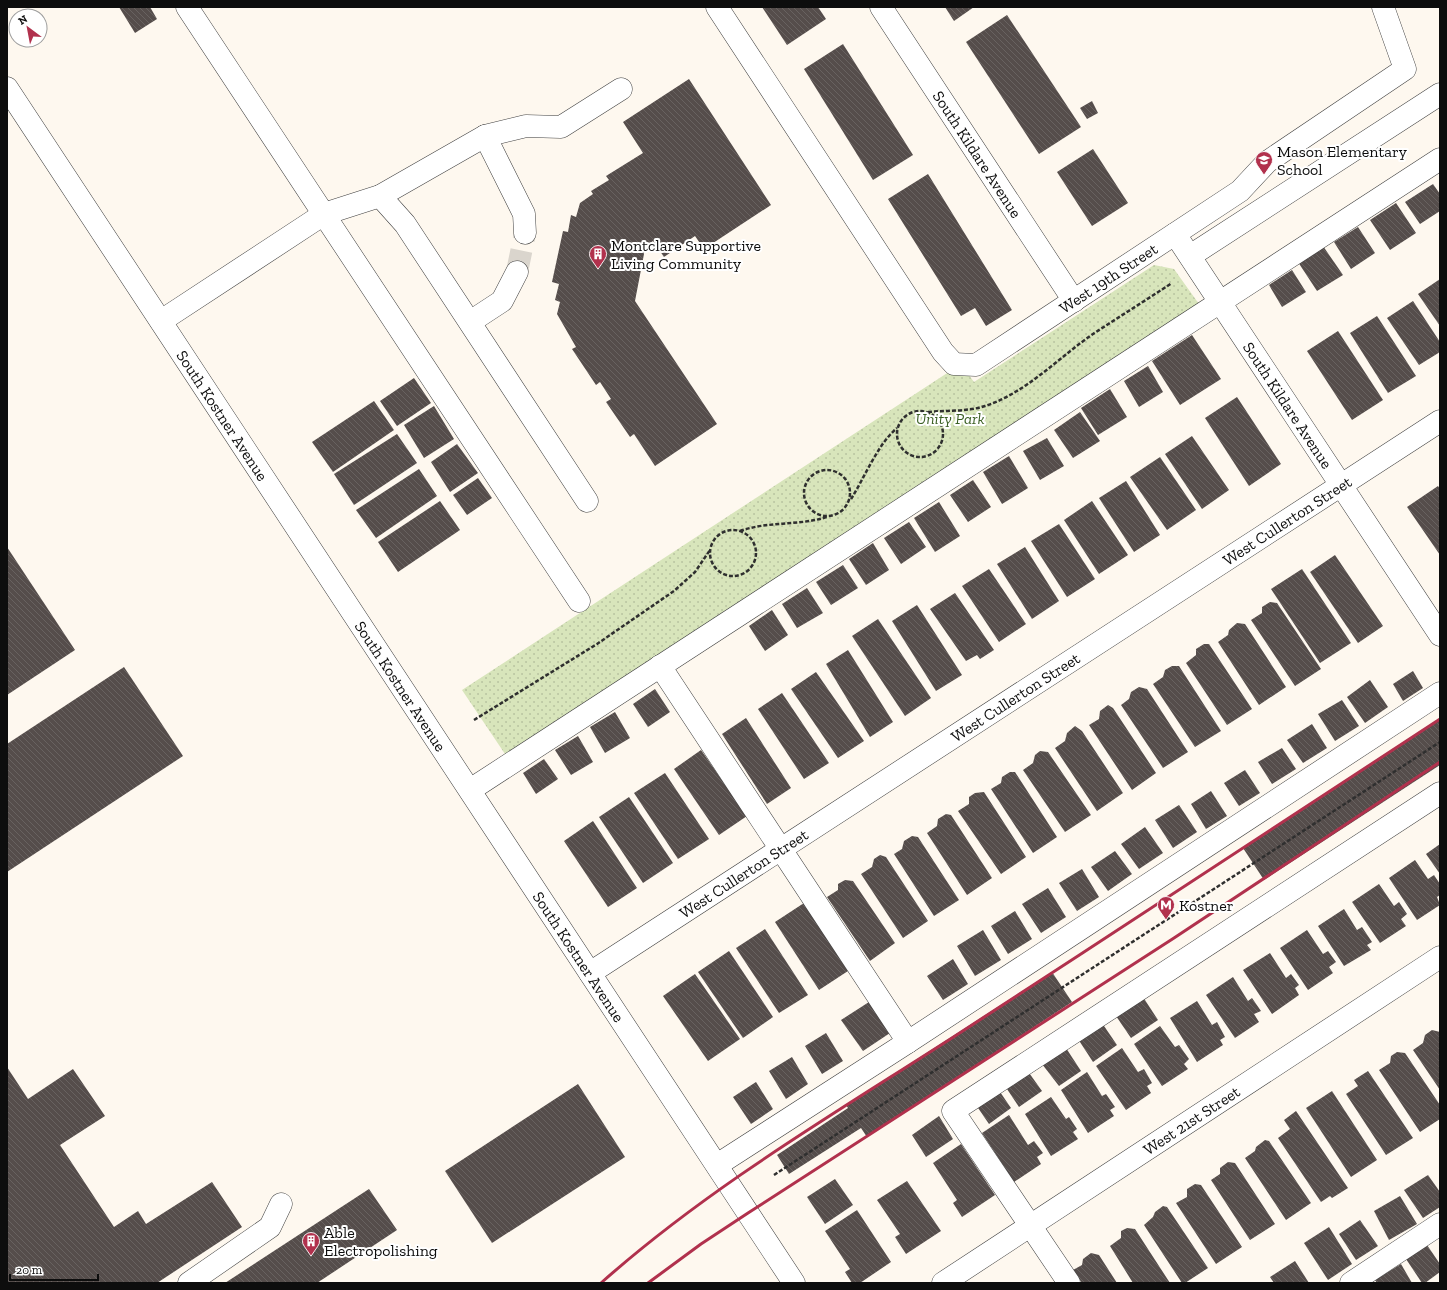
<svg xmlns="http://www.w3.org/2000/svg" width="1447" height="1290" font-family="'Zilla Slab',serif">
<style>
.green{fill:url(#green-dots)}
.building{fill:url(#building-back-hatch)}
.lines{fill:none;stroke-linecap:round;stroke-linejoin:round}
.minor-tunnel{stroke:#dad5cd;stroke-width:22;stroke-dasharray:22 11;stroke-linecap:butt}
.minor-casing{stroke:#404040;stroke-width:23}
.path{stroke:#2f2f2f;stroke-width:2.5;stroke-dasharray:4 2;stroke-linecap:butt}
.minor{stroke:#fff;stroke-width:22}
.rail{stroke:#b1314d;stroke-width:3}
.labels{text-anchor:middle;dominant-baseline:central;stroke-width:4;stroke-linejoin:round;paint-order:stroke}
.poi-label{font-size:16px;fill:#0d0d0d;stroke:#fff;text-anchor:start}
.street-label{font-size:16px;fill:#0d0d0d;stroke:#fff}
.park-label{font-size:16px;font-style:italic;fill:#3a5f23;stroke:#fff}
</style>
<defs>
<pattern id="green-dots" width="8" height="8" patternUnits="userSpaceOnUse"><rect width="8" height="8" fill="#d8e5bb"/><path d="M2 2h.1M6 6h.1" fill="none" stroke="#b8c3a0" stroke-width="1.8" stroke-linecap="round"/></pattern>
<pattern id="building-back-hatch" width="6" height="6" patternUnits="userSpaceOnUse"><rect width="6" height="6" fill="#554d4b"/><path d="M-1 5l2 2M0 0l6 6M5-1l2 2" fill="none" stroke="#686260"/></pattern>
</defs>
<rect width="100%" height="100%" fill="#fef8ef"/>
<!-- green -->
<path class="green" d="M1154 265 1174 269 1199 304 505 754 462 690 961 364 974 382Z"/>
<!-- building -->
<g class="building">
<path d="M119 7H150L157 19 135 33Z"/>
<path d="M762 7H818L826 19 787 45Z"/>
<path d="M945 7H974L954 21Z"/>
<path d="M1007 15 1081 127 1039 154 966 42Z"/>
<path d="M843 44 913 155 873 180 804 69Z"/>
<path d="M689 79 771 205 704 249 695 236 664 257 653 241 643 248 644 254 635 301 717 424 655 466 634 434 630 437 606 402 611 399 600 382 596 385 572 349 576 347 557 314 560 302 555 300 559 284 552 282 563 231 568 232 571 215 576 217 580 203 593 194 591 191 609 180 606 176 643 153 623 122Z"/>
<path d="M1092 101 1098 113 1087 119 1080 108Z"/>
<path d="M1093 149 1128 203 1092 226 1057 172Z"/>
<path d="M928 174 1012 310 986 326 975 308 961 316 888 199Z"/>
<path d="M1433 184 1440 194V211L1420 224 1405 202Z"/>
<path d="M1396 203 1416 233 1390 250 1370 220Z"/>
<path d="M1358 227 1375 253 1351 269 1334 242Z"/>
<path d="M1323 246 1343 275 1317 291 1298 262Z"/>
<path d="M1292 270 1306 292 1282 307 1269 285Z"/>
<path d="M1440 279V326L1418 294Z"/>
<path d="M1413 301 1440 342V352L1419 365 1387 318Z"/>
<path d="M1377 316 1416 376 1388 393 1350 333Z"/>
<path d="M1338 331 1383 400 1352 420 1307 351Z"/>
<path d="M1192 335 1221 379 1180 405 1152 361Z"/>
<path d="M1148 366 1163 392 1139 407 1124 381Z"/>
<path d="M414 378 431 403 397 426 380 401Z"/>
<path d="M1110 389 1127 417 1098 435 1081 408Z"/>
<path d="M1237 397 1281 464 1249 486 1205 418Z"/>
<path d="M374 401 394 430 333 472 312 442Z"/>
<path d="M434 406 454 439 424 458 404 425Z"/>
<path d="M1080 412 1100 441 1073 458 1054 430Z"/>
<path d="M397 434 417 463 354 505 334 474Z"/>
<path d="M1192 436 1229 490 1202 509 1165 454Z"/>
<path d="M1047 438 1064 466 1040 480 1023 451Z"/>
<path d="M457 444 478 473 450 492 431 462Z"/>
<path d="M1009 456 1028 488 1002 504 983 472Z"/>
<path d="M1160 457 1196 510 1167 530 1130 477Z"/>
<path d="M419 469 437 496 376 538 356 510Z"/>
<path d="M478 478 492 498 467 515 453 495Z"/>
<path d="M973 480 991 507 968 522 950 495Z"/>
<path d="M1126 481 1160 535 1134 552 1099 498Z"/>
<path d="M1438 486 1440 489V555L1407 507Z"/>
<path d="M440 501 460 530 398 572 378 542Z"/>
<path d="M1092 501 1128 555 1099 574 1064 520Z"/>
<path d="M939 502 960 536 935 552 914 518Z"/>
<path d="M909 522 926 547 901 564 884 538Z"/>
<path d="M1059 524 1095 579 1067 597 1031 541Z"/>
<path d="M873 543 889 570 866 585 849 559Z"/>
<path d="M7 547 75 650 7 695Z"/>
<path d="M1025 547 1059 601 1032 619 997 564Z"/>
<path d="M1335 555 1383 626 1358 643 1310 572Z"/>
<path d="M843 565 858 588 831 605 816 582Z"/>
<path d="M989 569 1026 624 999 642 962 586Z"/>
<path d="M1302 569 1351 643 1320 663 1271 589Z"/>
<path d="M807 588 823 613 797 628 782 604Z"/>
<path d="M955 593 994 650 980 659 977 655 966 661 930 609Z"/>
<path d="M1270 602 1277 603 1321 669 1295 686 1251 620 1262 613V607Z"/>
<path d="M917 605 962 675 936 691 892 621Z"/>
<path d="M772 610 788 635 765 651 749 626Z"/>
<path d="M878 619 931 698 905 716 852 636Z"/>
<path d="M1237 623 1245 624 1286 687 1259 705 1218 642 1228 635 1229 630Z"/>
<path d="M1204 644H1209L1252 709 1227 725 1186 663 1196 655V649Z"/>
<path d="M848 650 893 722 870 737 826 664Z"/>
<path d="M1172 666H1179L1221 731 1195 747 1153 684 1163 677 1165 670Z"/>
<path d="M124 667 183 756 7 872V744Z"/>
<path d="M1413 671 1423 688 1403 701 1393 684Z"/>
<path d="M816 672 864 741 838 758 791 689Z"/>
<path d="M1370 680 1388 707 1365 723 1347 697Z"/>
<path d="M1139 687 1147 689 1188 752 1163 768 1121 705 1129 699 1131 692Z"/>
<path d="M655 689 670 712 648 727 633 704Z"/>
<path d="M782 693 829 763 804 779 758 709Z"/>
<path d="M1342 700 1359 726 1335 741 1318 714Z"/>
<path d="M1108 705 1113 708 1156 773 1132 790 1089 725 1099 719 1100 711Z"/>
<path d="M615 712 630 738 605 753 590 727Z"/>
<path d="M746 718 791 788 767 804 722 734Z"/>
<path d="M1440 719V765L1264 880 1243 848Z"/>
<path d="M1312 724 1327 748 1303 763 1287 740Z"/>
<path d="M1075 726 1082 731 1123 793 1097 811 1055 748 1065 741 1067 733Z"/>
<path d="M578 736 593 762 571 775 555 750Z"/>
<path d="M1282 748 1296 769 1272 784 1258 762Z"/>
<path d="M701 750 747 816 719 835 674 769Z"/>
<path d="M1040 751 1048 752 1091 815 1065 832 1023 770 1033 763 1035 755Z"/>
<path d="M544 759 558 779 536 794 523 773Z"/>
<path d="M1245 770 1260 793 1239 806 1224 783Z"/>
<path d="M1010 772H1015L1057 837 1033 853 991 789 1001 783 1002 777Z"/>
<path d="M665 773 709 839 678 859 634 793Z"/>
<path d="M1211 791 1227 816 1206 829 1191 804Z"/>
<path d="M984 792 1026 857 1001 874 958 811 969 804V797L975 793Z"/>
<path d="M629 797 673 863 643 883 599 817Z"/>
<path d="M1179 805 1197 832 1173 848 1155 820Z"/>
<path d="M946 814 951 815 992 878 967 895 927 833 937 826 938 819Z"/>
<path d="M593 821 637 888 608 907 564 841Z"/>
<path d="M1145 827 1163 853 1139 869 1121 844Z"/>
<path d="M912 836 918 837 959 900 934 916 894 854 902 849 904 841Z"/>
<path d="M1440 844V874L1426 854Z"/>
<path d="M1115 851 1132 874 1108 891 1091 867Z"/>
<path d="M880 855 886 857 928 921 903 938 861 874 872 867 874 859Z"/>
<path d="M1415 860 1428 879 1434 875 1440 884V895L1437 897 1440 905 1417 920 1389 878Z"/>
<path d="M1082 869 1099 897 1077 911 1059 883Z"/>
<path d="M845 880 853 881 895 943 870 961 827 897 838 890V884Z"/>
<path d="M1379 884 1394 906 1399 902 1407 914 1401 919 1406 926 1380 943 1352 902Z"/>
<path d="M1048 888 1066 917 1041 933 1022 904Z"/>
<path d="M804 903 848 971 819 990 775 922Z"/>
<path d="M1344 909 1357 930 1362 927 1372 942 1367 945 1371 950 1344 966 1318 926Z"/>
<path d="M1015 911 1032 939 1008 954 991 926Z"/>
<path d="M765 929 808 995 779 1013 736 948Z"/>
<path d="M983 930 1001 960 975 976 957 946Z"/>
<path d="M1307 930 1323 954 1328 951 1336 962 1329 967 1333 973 1308 990 1280 948Z"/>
<path d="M729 951 773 1017 743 1038 698 972Z"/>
<path d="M1270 953 1286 978 1291 974 1299 985 1295 988 1299 995 1272 1014 1243 970Z"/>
<path d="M953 959 968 984 943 1000 927 976Z"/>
<path d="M1052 972 1072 1002 867 1137 861 1128 789 1174 777 1155 848 1108 846 1105Z"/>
<path d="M695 974 740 1039 708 1061 663 996Z"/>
<path d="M1233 977 1248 1001 1252 998 1261 1011 1254 1014 1259 1022 1235 1038 1206 995Z"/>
<path d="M1143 997 1158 1020 1131 1038 1116 1016Z"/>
<path d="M1197 1001 1212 1025 1217 1022 1225 1037 1220 1040 1223 1045 1197 1062 1170 1018Z"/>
<path d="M869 1002 890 1033 863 1051 841 1020Z"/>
<path d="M1102 1023 1117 1045 1093 1062 1078 1039Z"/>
<path d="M1160 1026 1175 1047 1179 1045 1189 1059 1184 1064 1188 1069 1162 1086 1134 1044Z"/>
<path d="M1432 1030 1440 1032V1090L1413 1050 1423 1043 1425 1035Z"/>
<path d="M826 1033 843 1061 822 1074 805 1046Z"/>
<path d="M1066 1048 1081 1071 1059 1086 1042 1064Z"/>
<path d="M1122 1048 1138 1072 1144 1069 1152 1083 1147 1086 1151 1093 1126 1110 1096 1066Z"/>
<path d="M1397 1052 1405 1053 1440 1105V1119L1420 1132 1379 1070 1390 1063 1391 1056Z"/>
<path d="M792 1057 808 1084 786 1099 769 1071Z"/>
<path d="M7 1067 28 1099 73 1069 105 1116 60 1145 114 1227 138 1211 146 1224 212 1182 242 1227 157 1283H7Z"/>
<path d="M1027 1070 1042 1091 1019 1107 1005 1086Z"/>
<path d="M1368 1071 1413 1138 1386 1155 1346 1094 1358 1086 1354 1080Z"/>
<path d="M1087 1072 1102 1096 1106 1094 1115 1107 1110 1110 1114 1116 1088 1133 1061 1090Z"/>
<path d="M756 1082 773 1109 751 1124 733 1097Z"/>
<path d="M578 1084 625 1157 492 1243 445 1171Z"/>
<path d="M998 1089 1011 1108 989 1124 976 1105Z"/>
<path d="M1332 1091 1377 1160 1351 1177 1306 1108Z"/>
<path d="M1051 1097 1066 1119 1069 1117 1077 1129 1073 1132 1078 1139 1051 1156 1025 1114Z"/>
<path d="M1296 1111 1348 1188 1332 1198 1330 1196 1321 1202 1278 1138 1290 1129 1284 1120Z"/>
<path d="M1009 1115 1028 1145 1034 1141 1043 1153 1037 1157 1041 1164 1014 1182 982 1133Z"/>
<path d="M939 1116 953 1139 926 1157 912 1135Z"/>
<path d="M1265 1140 1269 1141 1311 1203 1286 1220 1245 1158 1255 1151 1256 1147Z"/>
<path d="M961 1144 995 1195 962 1217 953 1203 957 1200 933 1163Z"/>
<path d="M1228 1162 1235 1163 1275 1224 1250 1240 1211 1180 1220 1174V1168Z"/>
<path d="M1428 1175 1440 1192V1207L1423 1218 1404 1190Z"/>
<path d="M835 1179 853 1205 825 1224 807 1197Z"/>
<path d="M907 1181 941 1231 906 1254 895 1237 900 1234 877 1200Z"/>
<path d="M1195 1184 1201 1185 1242 1247 1216 1264 1176 1203 1187 1197V1189Z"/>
<path d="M369 1189 397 1230 317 1283H225Z"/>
<path d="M1400 1196 1417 1224 1389 1240 1374 1211Z"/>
<path d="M1163 1206 1167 1207 1208 1268 1185 1283H1182L1144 1225 1153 1217 1155 1212Z"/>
<path d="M857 1210 891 1262 860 1283H852L845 1272 850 1269 825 1231Z"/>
<path d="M1360 1220 1378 1246 1356 1260 1339 1234Z"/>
<path d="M1329 1227 1352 1264 1328 1280 1304 1243Z"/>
<path d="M1127 1228 1135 1229 1170 1283H1133L1110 1246 1121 1238V1231Z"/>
<path d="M1427 1245 1440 1264V1272L1425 1283H1422L1406 1259Z"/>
<path d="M1091 1253 1099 1255 1117 1283H1082L1073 1270 1082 1265 1083 1259Z"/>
<path d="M1295 1261 1309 1283H1274L1270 1277Z"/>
<path d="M1401 1264 1412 1283H1377L1375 1280Z"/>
</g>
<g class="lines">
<!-- minor-tunnel -->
<path class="minor-tunnel" d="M517 272 525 233"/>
<defs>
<g id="minor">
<path d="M187 7 579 601"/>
<path id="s1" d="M717 7 943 352 954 364 976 365 1240 191 1267 162 1405 69 1383 7"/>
<path id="s2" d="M881 7 1074 301"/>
<path id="s3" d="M7 88 794 1283"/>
<path d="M485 136 524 214 525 233"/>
<path d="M380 196 405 224 587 501"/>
<path id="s4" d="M1175 234 1440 635"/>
<path d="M1190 256 1440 94"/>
<path d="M161 321 324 214 380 196 485 136 526 126 561 127 621 89"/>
<path d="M470 322 502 301 517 272"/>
<path d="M660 666 908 1042"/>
<path d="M470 790 1440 159"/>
<path id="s5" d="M590 973 1440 421"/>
<path d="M717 1165 908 1042 1440 693"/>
<path d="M189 1283 270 1227 281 1204"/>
<path id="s6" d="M943 1283 1440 957"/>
<path d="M1069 1283 953 1111 1440 793"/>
<path d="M1351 1283 1440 1224"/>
</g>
</defs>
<!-- minor casing -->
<use href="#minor" class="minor-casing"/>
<!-- path -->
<g class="path">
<circle cx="920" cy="434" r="23"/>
<path d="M928 412C947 410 967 412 985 406 1026 393 1058 358 1093 334 1119 317 1146 300 1172 283"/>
<circle cx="827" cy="493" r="23"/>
<path d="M851 499C865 477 877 445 897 428"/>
<circle cx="733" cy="553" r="23"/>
<path d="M740 531C768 521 799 526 827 517"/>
<path d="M474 720 597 644 674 591 695 572 710 550"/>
<path d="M774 1175 1440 742"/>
</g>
<!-- minor -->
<use href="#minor" class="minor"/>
<!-- rail -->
<g class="rail">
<path d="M601 1283C709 1187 834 1114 955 1036 1117 931 1278 825 1440 719"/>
<path d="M648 1283 701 1244 748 1213 1174 938 1440 762"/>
</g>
</g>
<!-- icons -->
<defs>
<symbol id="school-pin" viewBox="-11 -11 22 30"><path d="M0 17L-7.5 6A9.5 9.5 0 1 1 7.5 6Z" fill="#b1314d" stroke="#fff"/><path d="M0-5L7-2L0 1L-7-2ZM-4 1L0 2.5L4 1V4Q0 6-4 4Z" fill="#fff"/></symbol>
<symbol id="building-pin" viewBox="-11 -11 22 30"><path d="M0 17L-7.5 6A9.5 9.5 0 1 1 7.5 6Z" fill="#b1314d" stroke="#fff"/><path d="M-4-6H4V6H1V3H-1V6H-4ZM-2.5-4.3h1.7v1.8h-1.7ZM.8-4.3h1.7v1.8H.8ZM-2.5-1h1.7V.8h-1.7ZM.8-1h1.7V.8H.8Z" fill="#fff"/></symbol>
<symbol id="metro-pin" viewBox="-11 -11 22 30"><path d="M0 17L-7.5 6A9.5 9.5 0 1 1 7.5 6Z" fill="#b1314d" stroke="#fff"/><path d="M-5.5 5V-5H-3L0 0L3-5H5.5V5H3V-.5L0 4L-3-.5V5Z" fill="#fff"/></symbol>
</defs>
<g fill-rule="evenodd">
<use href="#school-pin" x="1254" y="150" width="20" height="27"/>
<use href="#building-pin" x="588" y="244" width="20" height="27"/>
<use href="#metro-pin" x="1156" y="895" width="20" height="27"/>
<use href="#building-pin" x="301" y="1231" width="20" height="27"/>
</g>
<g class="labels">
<!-- poi labels -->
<g class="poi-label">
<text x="1277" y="151">Mason Elementary<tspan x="1277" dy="18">School</tspan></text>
<text x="611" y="245">Montclare Supportive<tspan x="611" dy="18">Living Community</tspan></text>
<text x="1179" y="905">Kostner</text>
<text x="324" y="1232">Able<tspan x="324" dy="18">Electropolishing</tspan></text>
</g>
<!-- street labels -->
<g class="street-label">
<text stroke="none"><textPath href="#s2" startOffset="176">South Kildare Avenue</textPath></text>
<text stroke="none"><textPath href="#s1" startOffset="609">West 19th Street</textPath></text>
<text stroke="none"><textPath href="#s4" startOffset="205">South Kildare Avenue</textPath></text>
<text stroke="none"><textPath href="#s3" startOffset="392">South Kostner Avenue</textPath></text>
<text stroke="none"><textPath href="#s5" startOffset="831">West Cullerton Street</textPath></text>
<text stroke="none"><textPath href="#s3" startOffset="716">South Kostner Avenue</textPath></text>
<text stroke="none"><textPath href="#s5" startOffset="507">West Cullerton Street</textPath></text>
<text stroke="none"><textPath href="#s5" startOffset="183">West Cullerton Street</textPath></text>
<text stroke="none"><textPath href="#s3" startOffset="1040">South Kostner Avenue</textPath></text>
<text stroke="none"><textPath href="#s6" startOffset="297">West 21st Street</textPath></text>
</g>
<!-- park labels -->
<g class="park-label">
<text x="950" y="418">Unity Park</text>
</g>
</g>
<!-- border -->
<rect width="1447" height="1290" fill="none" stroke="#0d0d0d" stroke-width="16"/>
<!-- north arrow -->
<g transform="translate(28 28) rotate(328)"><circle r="19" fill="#ffffff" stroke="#9e9e9e"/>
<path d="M0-3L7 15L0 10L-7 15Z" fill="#b1314d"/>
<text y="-6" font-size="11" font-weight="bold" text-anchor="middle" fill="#0d0d0d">N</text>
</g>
<!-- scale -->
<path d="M10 1274v6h88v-6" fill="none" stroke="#0d0d0d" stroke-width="2"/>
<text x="16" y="1274" font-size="12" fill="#0d0d0d" stroke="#ffffff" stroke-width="3" paint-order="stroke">20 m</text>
</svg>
